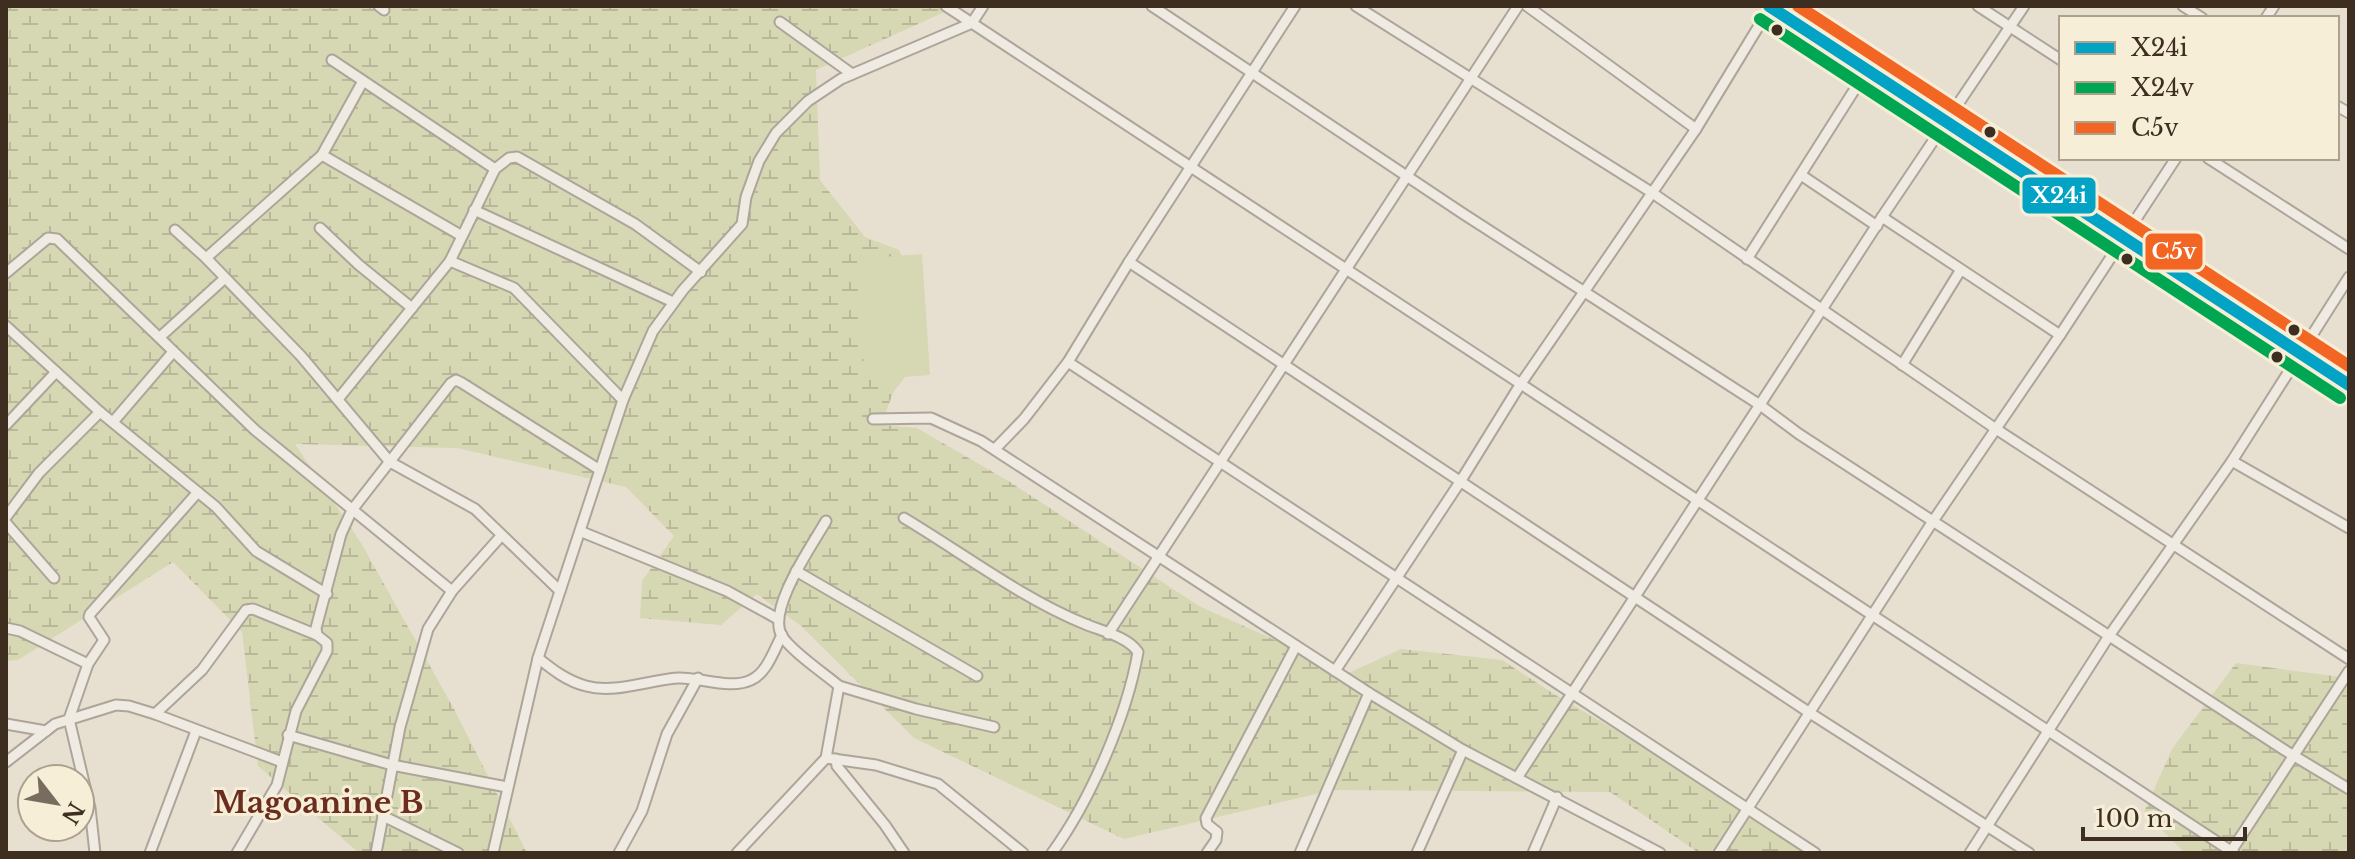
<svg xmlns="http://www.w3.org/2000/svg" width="2355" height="859" font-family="'Libre Baskerville',serif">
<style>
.wetland{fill:url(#wetland-marsh)}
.pitch{fill:#d6d7b3}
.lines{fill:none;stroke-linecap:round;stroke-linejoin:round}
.street-casing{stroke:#ada599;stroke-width:13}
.secondary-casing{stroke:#9c958a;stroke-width:18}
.street{stroke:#efebe3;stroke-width:9}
.secondary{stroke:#efebe3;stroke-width:14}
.bus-1-casing{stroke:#f7eed8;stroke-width:18}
.bus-2-casing{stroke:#f7eed8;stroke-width:18}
.bus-3-casing{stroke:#f7eed8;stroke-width:18}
.bus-1{stroke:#03a3c5;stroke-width:12}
.bus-2{stroke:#00a651;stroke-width:12}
.bus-3{stroke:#f26522;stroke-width:12}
.bus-dot{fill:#3d2e20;stroke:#f7eed8;stroke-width:3}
.labels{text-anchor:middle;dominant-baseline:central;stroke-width:6;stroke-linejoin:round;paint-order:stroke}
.neighbourhood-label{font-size:30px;font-weight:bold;fill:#6b2e1e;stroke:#f7eed8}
.line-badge{stroke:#f7eed8;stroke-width:3}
.badge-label{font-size:22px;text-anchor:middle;font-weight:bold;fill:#fff}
</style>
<defs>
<pattern id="wetland-marsh" width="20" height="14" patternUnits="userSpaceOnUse" patternTransform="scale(2)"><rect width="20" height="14" fill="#d6d7b3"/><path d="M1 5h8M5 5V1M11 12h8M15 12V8" fill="none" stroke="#b9b99a"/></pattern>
</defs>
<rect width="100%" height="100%" fill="#e7e0d1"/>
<!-- wetland -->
<g class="wetland">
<path d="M6 6H958L816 70 820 180 865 237 899 250 926 312 919 358 893 393 881 425 917 428 1010 482 1199 606 1313 657 1342 676 1401 649 1502 660 1554 694 1825 853H1699L1610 792 1333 790 1124 839 914 738 801 626 757 594 721 625 640 618 642 581 674 536 626 487 457 448 295 444 361 543 454 709 527 853H359L258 766 242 632 173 562 18 660 6 661Z"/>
<path d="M2236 663 2349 678V853H2185L2144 812 2172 749Z"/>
</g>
<!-- pitch -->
<path class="pitch" d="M922 254 930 375 865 380 857 259Z"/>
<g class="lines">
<defs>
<g id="street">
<path d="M379 6 384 10"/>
<path d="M946 6 2234 853"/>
<path d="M1152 6 1462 213 1760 405 1799 434 2286 751 2349 789"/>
<path d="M1356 6 1651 192 1996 429 2349 659"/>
<path d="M1527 6 1696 129"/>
<path d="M1978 6 2061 60"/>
<path d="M2183 6 2202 18"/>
<path d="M2266 18 2274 6"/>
<path d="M780 22 852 74"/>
<path d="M332 60 495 169"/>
<path d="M2337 106 2349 113"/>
<path d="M322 155 462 236"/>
<path d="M2208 158 2349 249"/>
<path d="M1801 175 1877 226"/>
<path d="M474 210 673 302"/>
<path d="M1882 217 2060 335"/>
<path d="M320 228 359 265 412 308"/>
<path d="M175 230 206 258 301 356 390 462 475 509 560 591"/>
<path d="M206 258 322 155 363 81"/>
<path d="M1747 259 1867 70"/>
<path d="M450 261 514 288 623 400"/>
<path d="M1129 262 1810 713 2029 853"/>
<path d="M6 273 48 238 57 239 255 430 452 591"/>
<path d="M6 326 100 412 216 507 256 551 327 594"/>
<path d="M160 337 224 279"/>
<path d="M1068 362 1815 853"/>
<path d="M1902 365 1960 271"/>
<path d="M339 398 450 261 495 169 509 158 517 157 635 224 701 272"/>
<path d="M873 419 931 418 981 441 1369 693 1463 750 1660 853"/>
<path d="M113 422 173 352"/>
<path d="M6 425 56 372"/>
<path d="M995 449 1024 419 1068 362 1129 262 1295 6"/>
<path d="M2232 461 2349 528"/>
<path d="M6 517 39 473 100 412"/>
<path d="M904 518C961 552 1023 599 1085 624 1102 631 1128 637 1138 652 1127 716 1090 801 1052 853"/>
<path d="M6 523 54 578"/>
<path d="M582 532 727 591 778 619"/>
<path d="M796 571 977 676"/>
<path d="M6 628 20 631 88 664"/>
<path d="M1108 634 1518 6"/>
<path d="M538 658C553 670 567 681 586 686 615 694 648 680 678 678 700 677 730 690 751 680 767 673 774 650 782 635"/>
<path d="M1335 671 1460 482 1520 385 1696 129 1771 6"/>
<path d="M839 686 916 709 994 727"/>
<path d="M155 714 202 670 246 610 253 609 317 635"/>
<path d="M6 724 46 731"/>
<path d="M288 735 392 765 507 787"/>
<path d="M826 758 876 765 938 784 1023 853"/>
<path d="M836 759 837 766 885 825 904 853"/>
<path d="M6 762 55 724 116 705 129 706 155 714 282 762"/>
<path d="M1517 778 1882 217 2024 6"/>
<path d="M383 816 458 853"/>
<path d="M95 853 90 808 69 719 88 664 104 640 89 617 90 614 198 492"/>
<path d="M150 853 196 731"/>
<path d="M237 853 277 785 296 711 327 651V643L317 635 316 628 341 534 352 510 451 383 456 380 462 383 600 470"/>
<path d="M376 853 400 727 428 629 452 591 501 536"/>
<path d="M493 853 538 658 623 400 653 331 683 290 742 224 746 197 759 161 776 133 808 101 841 79 972 23 983 6"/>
<path d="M619 853 642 811 667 734 698 678"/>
<path d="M737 853 826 758 839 686C825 674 791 651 782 636 766 610 813 544 826 521"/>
<path d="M1207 853 1216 840 1217 832 1207 824 1206 818 1296 646"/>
<path d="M1300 853 1369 693"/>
<path d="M1417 853 1463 750"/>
<path d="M1533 853 1557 797"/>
<path d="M1719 853 1933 521 2060 335 2176 158"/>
<path d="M1970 853 2109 636 2232 461 2349 277"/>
<path d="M2230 853 2349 671"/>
</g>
<path id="secondary" d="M1769 6 2349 385"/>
</defs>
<!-- street casing -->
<use href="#street" class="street-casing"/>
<!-- secondary casing -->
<use href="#secondary" class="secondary-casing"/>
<!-- street -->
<use href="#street" class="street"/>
<!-- secondary -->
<use href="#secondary" class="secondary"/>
<defs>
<path id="bus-1" d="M1769 6 2349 385"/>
<path id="bus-2" d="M1760 19 2340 398"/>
<path id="bus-3" d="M1798 6 2349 366"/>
</defs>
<!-- bus-1 casing -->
<use href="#bus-1" class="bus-1-casing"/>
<!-- bus-2 casing -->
<use href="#bus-2" class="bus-2-casing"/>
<!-- bus-3 casing -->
<use href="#bus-3" class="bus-3-casing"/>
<!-- bus-1 -->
<use href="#bus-1" class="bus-1"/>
<!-- bus-2 -->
<use href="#bus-2" class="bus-2"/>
<!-- bus-3 -->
<use href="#bus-3" class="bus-3"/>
</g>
<!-- markers -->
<g class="bus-dot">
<circle cx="1777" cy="30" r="7"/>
<circle cx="1990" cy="132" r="7"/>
<circle cx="2127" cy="259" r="7"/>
<circle cx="2294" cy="330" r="7"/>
<circle cx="2277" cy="357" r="7"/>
</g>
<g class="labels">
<!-- neighbourhood labels -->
<g class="neighbourhood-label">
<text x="318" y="802">Magoanine B</text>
</g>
</g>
<g class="line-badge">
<rect x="2021" y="176" width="76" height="39" rx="8" fill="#03a3c5"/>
<rect x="2144" y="232" width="60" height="39" rx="8" fill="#f26522"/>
</g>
<g class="badge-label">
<text x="2059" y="203">X24i</text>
<text x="2174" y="259">C5v</text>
</g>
<!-- border -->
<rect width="2355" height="859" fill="none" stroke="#3d2e20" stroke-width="16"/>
<!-- legend -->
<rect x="2059" y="16" width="280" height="144" fill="#f7eed8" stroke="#ada18e" stroke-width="2"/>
<rect x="2075" y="42" width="40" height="12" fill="#03a3c5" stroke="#ada18e" stroke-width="2"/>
<text x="2131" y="56" font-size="24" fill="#3d2e20">X24i</text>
<rect x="2075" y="82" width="40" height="12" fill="#00a651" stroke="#ada18e" stroke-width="2"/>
<text x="2131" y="96" font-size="24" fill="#3d2e20">X24v</text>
<rect x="2075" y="122" width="40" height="12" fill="#f26522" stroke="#ada18e" stroke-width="2"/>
<text x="2131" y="136" font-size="24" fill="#3d2e20">C5v</text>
<!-- north arrow -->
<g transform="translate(56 803) rotate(121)"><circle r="38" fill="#f7eed8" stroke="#ada18e" stroke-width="2"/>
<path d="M0-6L14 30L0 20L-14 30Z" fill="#786c5e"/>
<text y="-12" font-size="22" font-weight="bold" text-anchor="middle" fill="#3d2e20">N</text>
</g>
<!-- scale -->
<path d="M2083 827v12h162v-12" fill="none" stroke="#3d2e20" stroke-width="4"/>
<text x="2095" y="827" font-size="24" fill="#3d2e20" stroke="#f7eed8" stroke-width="6" paint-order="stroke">100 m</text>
</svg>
